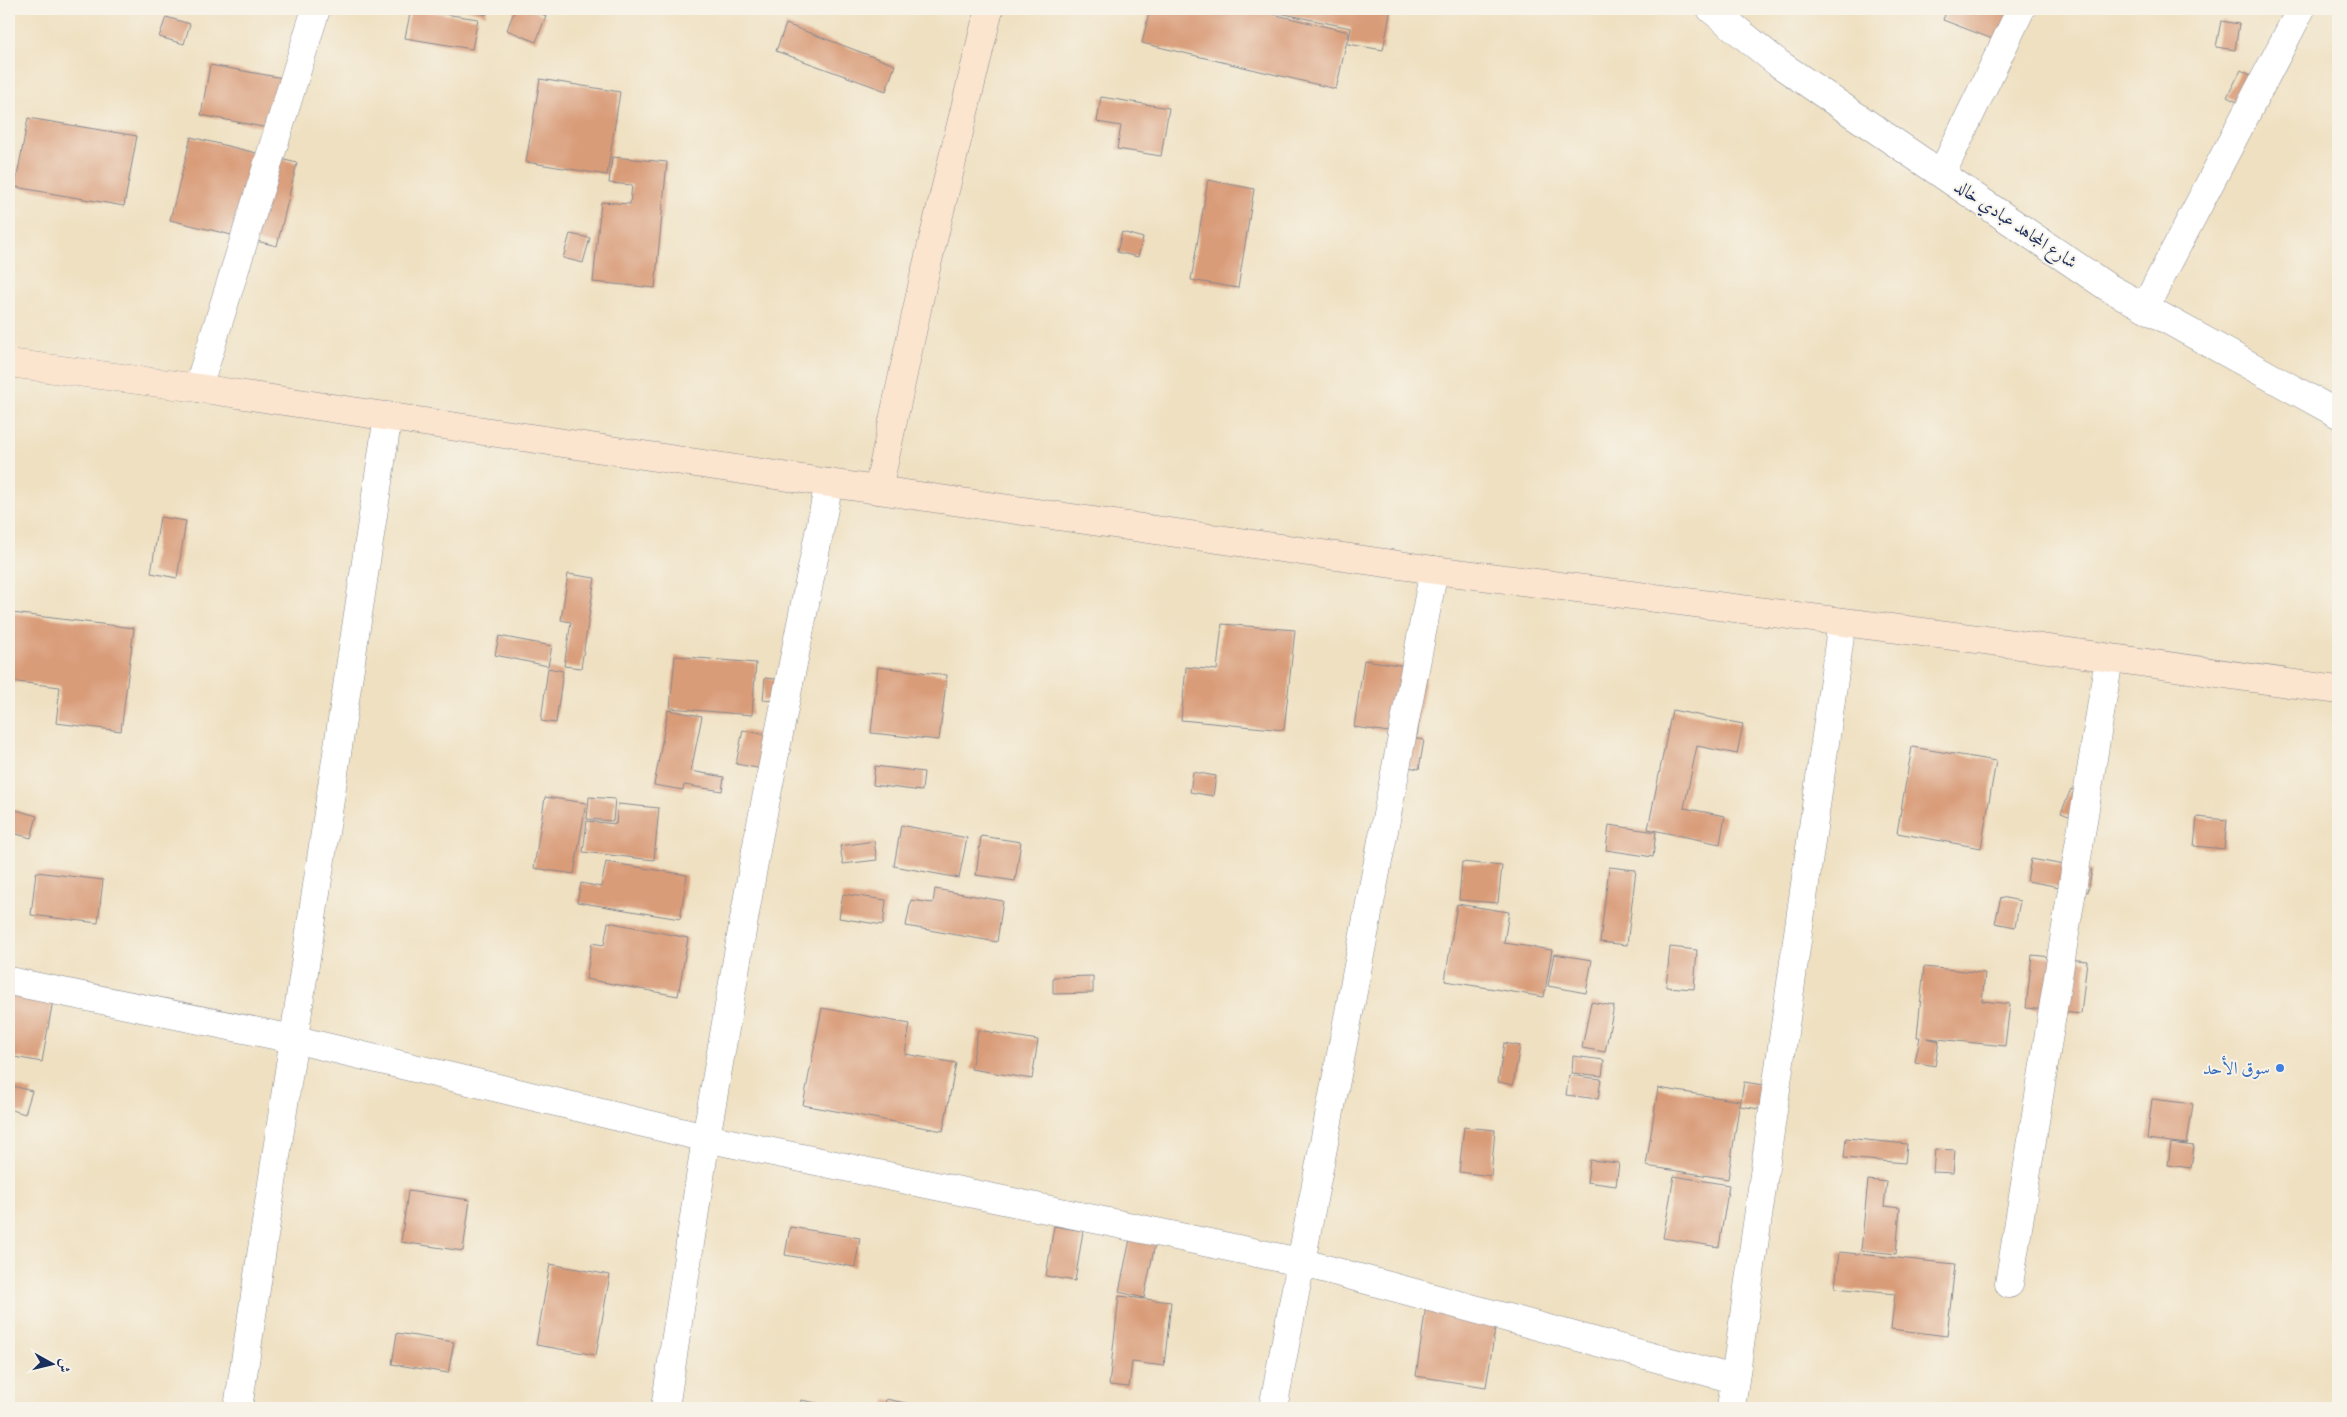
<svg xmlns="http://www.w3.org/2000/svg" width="2347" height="1417" font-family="Alegreya,Amiri,serif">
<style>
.building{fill:#d99c79}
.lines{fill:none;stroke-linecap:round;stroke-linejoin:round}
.street-casing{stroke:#858890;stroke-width:29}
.secondary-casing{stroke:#858890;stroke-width:29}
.street{stroke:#fff;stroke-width:28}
.secondary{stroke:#fce5cf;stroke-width:28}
.shop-dot{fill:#3f7fe0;stroke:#f7f3e8;stroke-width:2}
.labels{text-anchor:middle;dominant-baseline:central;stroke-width:4;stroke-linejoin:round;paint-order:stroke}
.street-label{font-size:18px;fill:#1b2f5e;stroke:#f7f3e8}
.shop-label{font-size:18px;fill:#366cbe;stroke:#f7f3e8;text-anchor:end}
</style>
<rect width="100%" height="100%" fill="#f7f3e8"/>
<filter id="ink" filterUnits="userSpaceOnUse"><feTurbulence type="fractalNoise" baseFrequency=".02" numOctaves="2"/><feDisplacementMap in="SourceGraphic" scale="10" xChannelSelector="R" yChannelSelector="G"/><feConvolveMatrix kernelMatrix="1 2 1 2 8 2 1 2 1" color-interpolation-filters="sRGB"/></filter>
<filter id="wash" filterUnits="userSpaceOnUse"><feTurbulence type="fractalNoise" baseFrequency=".0096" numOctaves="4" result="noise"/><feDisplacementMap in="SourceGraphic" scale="20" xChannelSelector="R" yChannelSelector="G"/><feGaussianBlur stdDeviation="1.12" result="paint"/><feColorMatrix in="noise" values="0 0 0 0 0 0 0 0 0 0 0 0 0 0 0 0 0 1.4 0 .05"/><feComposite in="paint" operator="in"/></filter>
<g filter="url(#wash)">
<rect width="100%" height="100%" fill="#efe0c1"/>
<g id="blocks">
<!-- building -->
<g class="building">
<path d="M411 9 478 19 472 49 405 38Z"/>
<path d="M465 9H487L486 15Z"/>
<path d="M515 9H529L546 16 536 42 507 30Z"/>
<path d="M1150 9H1251L1349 32 1336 89 1142 43Z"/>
<path d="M1260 9H1391L1383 50 1348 44 1351 28Z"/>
<path d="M1947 9H2015L2003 43 1943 20Z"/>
<path d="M2222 9H2235L2232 14Z"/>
<path d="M166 17 190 24 184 44 159 37Z"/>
<path d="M2221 21 2239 24 2235 50 2216 47Z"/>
<path d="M786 24 895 65 886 91 776 51Z"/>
<path d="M210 65 283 78 273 129 201 115Z"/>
<path d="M2241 70 2258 79 2245 106 2227 97Z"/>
<path d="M540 79 620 92 607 175 526 162Z"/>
<path d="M1101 97 1169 108 1161 156 1117 149 1121 126 1097 122Z"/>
<path d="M28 118 137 136 124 206 15 187Z"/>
<path d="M191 137 297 163 277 246 170 220Z"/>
<path d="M612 157 667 162 655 288 593 282 601 202 630 204 632 185 609 183Z"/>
<path d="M1208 180 1254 189 1238 288 1191 280Z"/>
<path d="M1122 232 1143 238 1138 257 1117 252Z"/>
<path d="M570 234 590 238 583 263 563 258Z"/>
<path d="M160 517 186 521 177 578 151 573Z"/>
<path d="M568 574 595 578 581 668 564 666 571 622 561 620Z"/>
<path d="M12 613 134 628 121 731 56 723 60 687 9 681V635Z"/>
<path d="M1222 624 1295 630 1284 730 1181 720 1186 667 1217 670Z"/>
<path d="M499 636 552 646 548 666 495 655Z"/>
<path d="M675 656 756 663 752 715 670 708Z"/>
<path d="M1364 660 1427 669 1417 736 1354 727Z"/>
<path d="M878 667 947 675 939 740 871 733Z"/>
<path d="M548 668 563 671 556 723 541 721Z"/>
<path d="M765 678 795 681 794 703 763 700Z"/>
<path d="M668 710 702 716 691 771 724 777 722 791 684 785 683 790 654 785Z"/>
<path d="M1672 710 1743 724 1737 754 1697 746 1684 808 1725 816 1720 844 1648 829Z"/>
<path d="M743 730 785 739 778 772 736 764Z"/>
<path d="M1393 735 1424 740 1419 769 1388 763Z"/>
<path d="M1912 747 1996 761 1981 848 1897 833Z"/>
<path d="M875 766 924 772 922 791 873 785Z"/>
<path d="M1193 772 1216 776 1213 796 1190 792Z"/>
<path d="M2071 789 2099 801 2090 824 2061 813Z"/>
<path d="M545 797 586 803 574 874 534 868Z"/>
<path d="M589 797 615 799 613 821 587 819Z"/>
<path d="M618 804 659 808 654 860 583 852 587 821 616 824Z"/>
<path d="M9 808 37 816 31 838 9 832Z"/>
<path d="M2197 817 2227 820 2224 849 2194 846Z"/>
<path d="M901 825 967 838 959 878 894 866Z"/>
<path d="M1609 825 1656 832 1653 857 1606 850Z"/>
<path d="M981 836 1021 842 1015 881 976 875Z"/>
<path d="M874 841 877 860 843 864 840 846Z"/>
<path d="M2031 859 2092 870 2088 892 2027 881Z"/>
<path d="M606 862 687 875 680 919 577 902 581 883 601 887Z"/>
<path d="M1462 862 1502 866 1498 903 1459 900Z"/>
<path d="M1609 867 1636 870 1627 945 1600 942Z"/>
<path d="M36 872 103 880 98 923 31 915Z"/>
<path d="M935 889 1003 901 997 942 906 926 911 900 933 903Z"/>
<path d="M843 894 886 900 883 925 839 918Z"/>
<path d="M2001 897 2020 901 2015 927 1995 923Z"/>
<path d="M1457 904 1509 912 1504 943 1552 950 1544 997 1445 981Z"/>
<path d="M608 922 688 938 678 996 586 979 592 943 604 945Z"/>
<path d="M1670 947 1697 950 1694 989 1666 987Z"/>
<path d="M1554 954 1592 960 1586 993 1548 986Z"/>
<path d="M2032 955 2087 961 2081 1014 2026 1008Z"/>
<path d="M1924 967 1985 973 1982 1001 2010 1004 2005 1046 1927 1038 1939 1041 1935 1066 1915 1062 1920 1037H1917Z"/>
<path d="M1093 976V993L1053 994V977Z"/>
<path d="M9 992 53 1000 42 1062 9 1056Z"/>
<path d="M1591 1002 1614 1006 1605 1052 1582 1048Z"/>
<path d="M822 1008 910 1024 905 1054 956 1063 943 1131 803 1105Z"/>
<path d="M978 1030 1038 1040 1032 1079 971 1069Z"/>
<path d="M1504 1043 1520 1046 1513 1085 1498 1082Z"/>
<path d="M1573 1056 1604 1060 1602 1076 1572 1073Z"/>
<path d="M1569 1075 1601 1079 1598 1099 1566 1095Z"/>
<path d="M1744 1082 1776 1087 1772 1111 1740 1106Z"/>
<path d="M9 1085 32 1091 25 1114 9 1109Z"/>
<path d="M1658 1088 1740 1101 1728 1179 1646 1166Z"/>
<path d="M2152 1099 2193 1104 2187 1144 2147 1139Z"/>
<path d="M1464 1127 1495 1130 1491 1176 1459 1172Z"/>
<path d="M1846 1138 1907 1144 1905 1163 1844 1158Z"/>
<path d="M2171 1143 2194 1146 2191 1168 2168 1165Z"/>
<path d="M1935 1149 1955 1150 1953 1173 1933 1172Z"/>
<path d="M1590 1160 1619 1163 1616 1186 1587 1182Z"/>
<path d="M1674 1176 1729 1185 1719 1247 1663 1238Z"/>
<path d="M1868 1180 1887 1182 1884 1206 1900 1208 1896 1254 1861 1250Z"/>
<path d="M408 1191 470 1200 463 1251 401 1242Z"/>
<path d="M1054 1226 1083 1231 1075 1281 1046 1276Z"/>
<path d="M790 1227 860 1238 855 1267 785 1255Z"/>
<path d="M1130 1239 1155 1244 1144 1298 1119 1292Z"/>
<path d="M1839 1252 1955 1264 1947 1336 1891 1329 1895 1294 1835 1288Z"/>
<path d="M550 1264 610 1275 596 1355 536 1345Z"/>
<path d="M1119 1296 1171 1302 1164 1366 1132 1362 1129 1387 1109 1385Z"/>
<path d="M1426 1306 1497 1317 1486 1387 1416 1376Z"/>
<path d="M397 1333 454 1342 448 1373 392 1364Z"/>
<path d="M886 1399 925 1407V1408H884Z"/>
<path d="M801 1400 827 1405V1408H799Z"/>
</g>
</g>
</g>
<g filter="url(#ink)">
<use href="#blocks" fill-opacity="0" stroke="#858890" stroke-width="1"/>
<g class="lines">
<defs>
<g id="street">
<path d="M1711 9 1778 63 2106 286 2338 414"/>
<path d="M1942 173 2021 9"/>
<path d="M2145 307 2301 9"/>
<path d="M198 388 316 9"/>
<path d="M9 981 293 1039 706 1138 1300 1262 1734 1379"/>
<path d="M2009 1284 2109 658"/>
<path d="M238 1408 388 416"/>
<path d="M665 1408 706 1138 758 839 829 483"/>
<path d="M1273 1408 1434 570"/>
<path d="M1731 1408 1842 622"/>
</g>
<g id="secondary">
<path d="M9 363 198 388 829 483 1434 570 1985 640 2338 690"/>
<path d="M878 490 924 277 989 9"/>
</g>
</defs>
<!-- street casing -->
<use href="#street" class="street-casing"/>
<!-- secondary casing -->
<use href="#secondary" class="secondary-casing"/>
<!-- street -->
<use href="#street" class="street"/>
<!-- secondary -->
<use href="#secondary" class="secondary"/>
</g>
</g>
<!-- markers -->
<circle class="shop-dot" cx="2280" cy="1068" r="5"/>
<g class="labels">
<!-- street labels -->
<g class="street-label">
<text transform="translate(2016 224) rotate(34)">شارع المجاهد عبادي خالد</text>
</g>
<!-- shop labels -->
<g class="shop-label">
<text x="2270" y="1068">سوق الأحد</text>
</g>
</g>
<!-- margin -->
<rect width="2347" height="1417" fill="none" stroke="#f7f3e8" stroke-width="30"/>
<!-- north arrow -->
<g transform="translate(52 1364) rotate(98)" stroke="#f7f3e8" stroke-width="4" paint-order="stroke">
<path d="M0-4L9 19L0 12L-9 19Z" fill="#1b2f5e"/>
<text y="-8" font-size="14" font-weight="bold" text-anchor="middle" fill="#1b2f5e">ش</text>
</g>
</svg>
